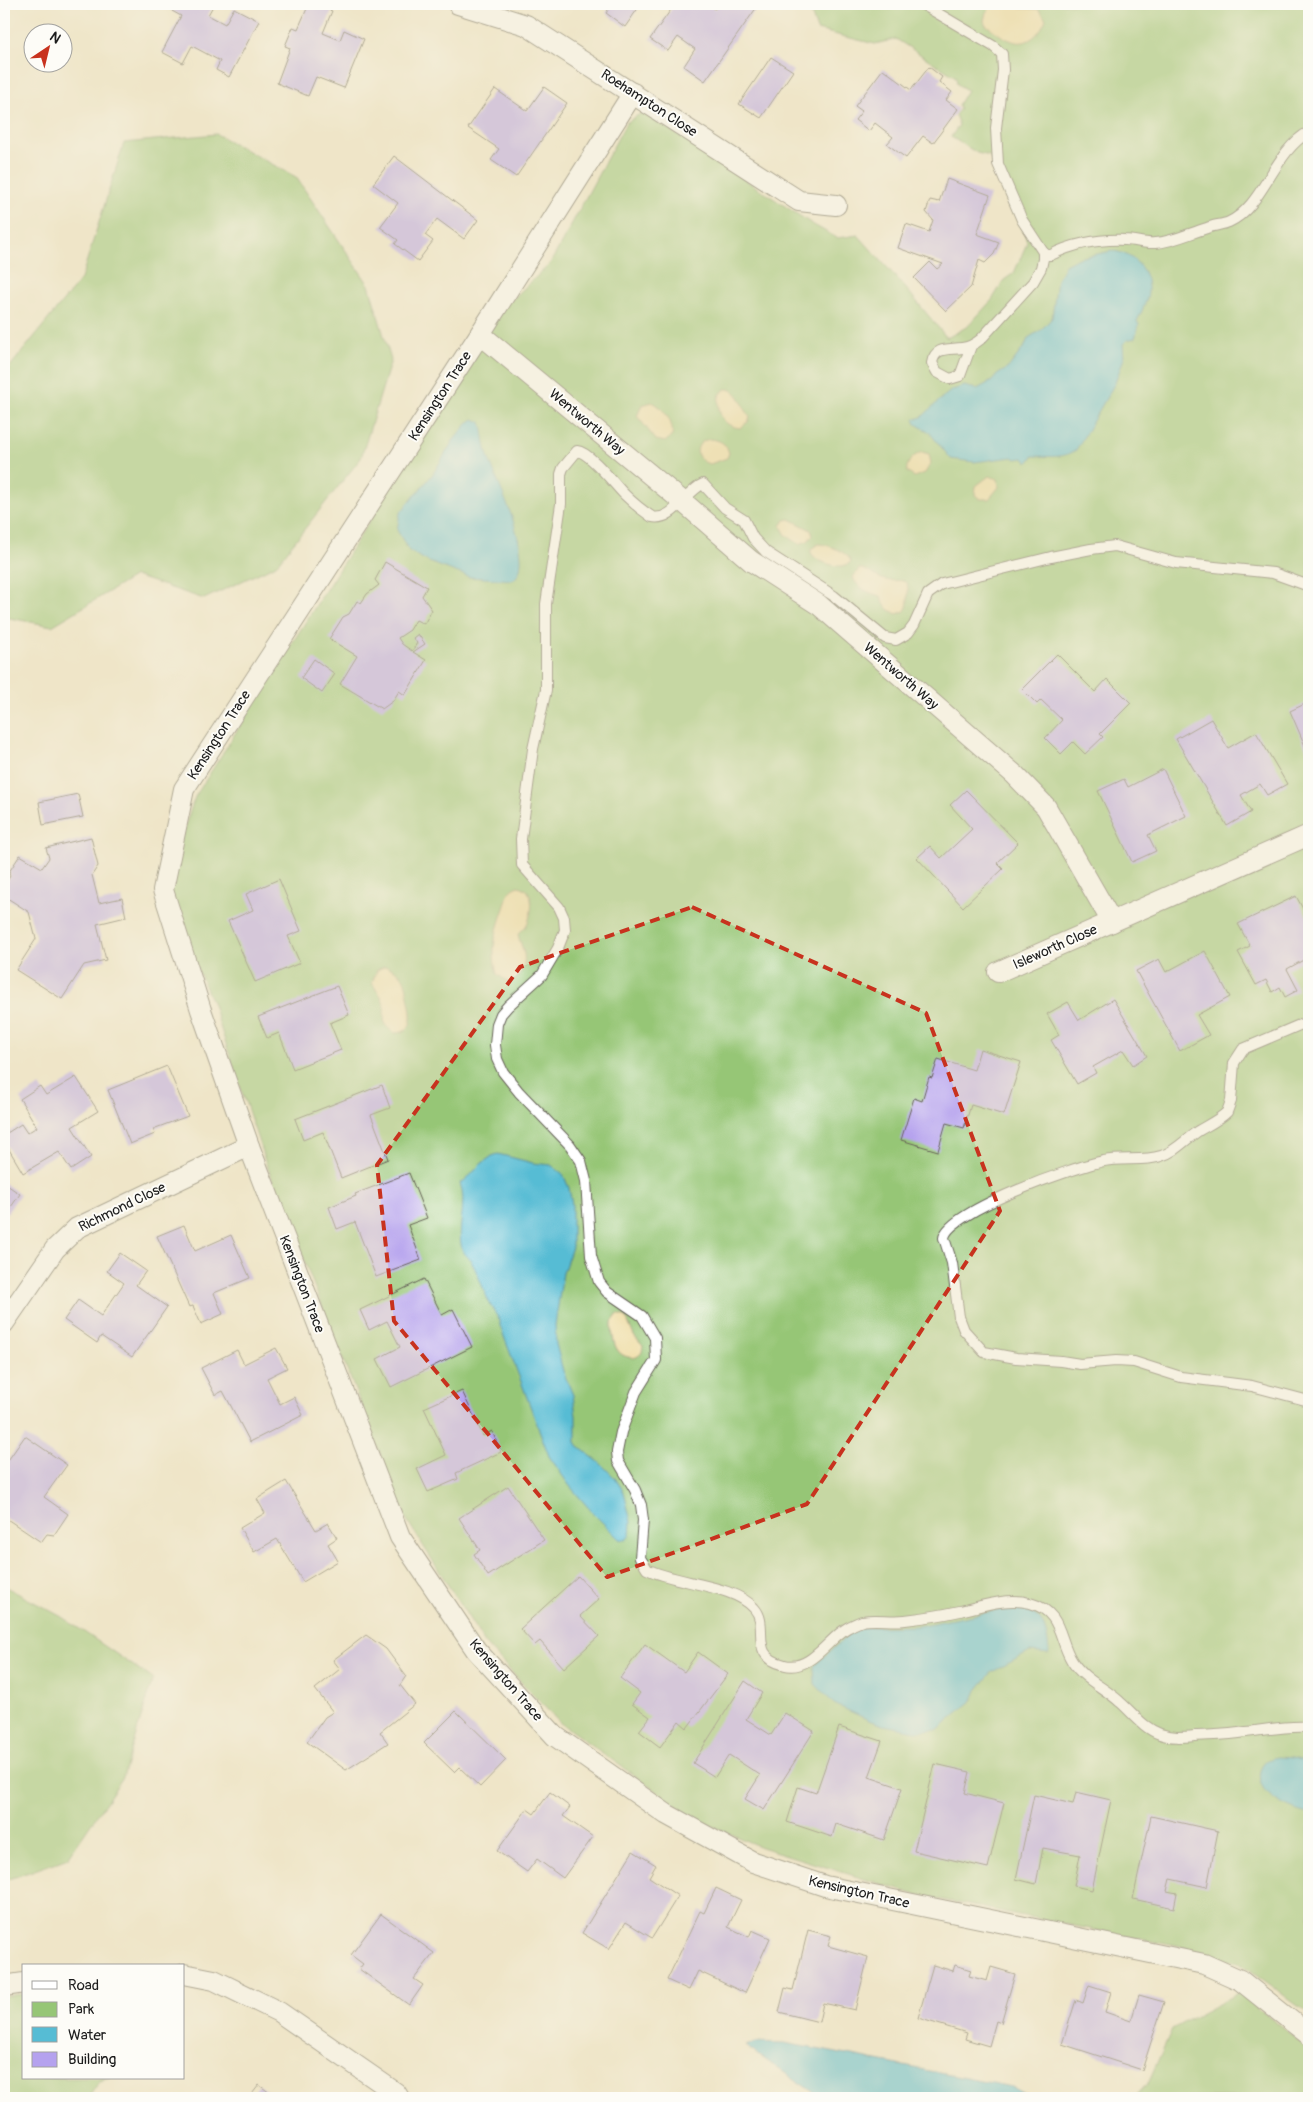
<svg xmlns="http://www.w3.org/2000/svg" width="1313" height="2102" font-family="Pangolin,sans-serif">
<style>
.green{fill:#96c676;stroke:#597149}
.sand{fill:#eeda9e;stroke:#857b5d}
.water{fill:#56bcd4;stroke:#396c78}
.building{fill:#b5a2ee}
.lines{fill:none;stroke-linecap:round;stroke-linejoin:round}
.lane-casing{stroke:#666258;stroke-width:12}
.street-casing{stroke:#666258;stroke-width:22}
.lane{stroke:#fff;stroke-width:10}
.street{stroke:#fff;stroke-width:20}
.marked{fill:none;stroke:#c8321e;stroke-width:4;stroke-dasharray:10 6;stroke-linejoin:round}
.labels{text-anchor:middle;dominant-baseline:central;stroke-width:4;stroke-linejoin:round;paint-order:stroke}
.street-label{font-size:14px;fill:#1c1c1c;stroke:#fdfcf7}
</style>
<rect width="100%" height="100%" fill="#fdfcf7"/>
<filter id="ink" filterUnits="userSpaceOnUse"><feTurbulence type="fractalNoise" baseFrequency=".02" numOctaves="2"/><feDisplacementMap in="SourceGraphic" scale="10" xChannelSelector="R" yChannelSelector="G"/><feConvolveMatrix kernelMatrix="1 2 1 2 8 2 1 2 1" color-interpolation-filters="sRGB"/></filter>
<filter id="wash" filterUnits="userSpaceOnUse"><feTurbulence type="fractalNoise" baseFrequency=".0096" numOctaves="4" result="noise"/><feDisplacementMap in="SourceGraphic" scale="20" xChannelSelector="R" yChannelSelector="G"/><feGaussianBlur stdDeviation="1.12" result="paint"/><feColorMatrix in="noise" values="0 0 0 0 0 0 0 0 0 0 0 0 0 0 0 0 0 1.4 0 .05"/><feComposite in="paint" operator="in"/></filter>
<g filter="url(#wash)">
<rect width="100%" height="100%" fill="#efe5c8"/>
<!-- green -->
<g class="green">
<path d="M808 4H1309V2013L1242 1964 1186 1948 913 1894 761 1847 695 1819 559 1722 486 1645 405 1517 265 1161 212 1002 163 890 195 797 505 306 549 265 556 253 626 123 643 112 812 224 837 238 858 235 903 285 947 338 968 326 992 300 1004 280 1014 273 1027 243 1024 231 990 156 977 153 951 137 959 125 955 115 960 109 958 105 967 90 957 84 956 77 896 39 875 44 817 30Z"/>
<path d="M216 134 296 177 369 285 391 360 361 458 276 565 204 599 135 576 52 626 4 617V374L81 279 124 143Z"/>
<path d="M4 1586 62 1617 153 1679 123 1777 68 1858 4 1881Z"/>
<path d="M1239 1993 1309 2049V2098H1134L1148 2083 1172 2029Z"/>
<path d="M24 1994V2078H110L100 2081 88 2098H4V1996Z"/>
</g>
<!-- sand -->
<g class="sand">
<path d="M994 4H1009L1020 8 1039 9 1046 19C1040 34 1027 48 1010 40 1001 37 994 30 986 25L984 21 986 12Z"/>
<path d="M725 389C740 388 742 407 750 417L748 422 740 428C722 426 717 413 719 396Z"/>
<path d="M652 402C663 406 675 425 672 436L665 442 656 440 637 416 642 405Z"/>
<path d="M710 439C720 440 726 443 729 453L727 458 710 464C694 461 692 442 710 439Z"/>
<path d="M922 452 929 454 931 463 925 473 914 477 907 472C905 463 914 455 922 452Z"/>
<path d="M989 476 998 479 999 487 989 499H980L975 495 976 486Z"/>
<path d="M790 519 811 530 813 535 808 541 799 544 786 535 781 526 785 520Z"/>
<path d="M818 544C828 544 847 552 851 561L850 563C848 564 844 566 842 566 833 567 808 559 811 549Z"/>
<path d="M863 569C871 572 877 578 885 580 899 583 910 574 908 596 908 602 908 606 905 611L897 614C888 610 883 605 881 596 871 594 856 588 853 577L859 569Z"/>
<path d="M518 886C536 888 533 914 526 926 524 929 521 931 518 934 519 941 523 947 524 954 526 965 520 981 508 982L497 974C490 949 496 931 504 908 508 898 506 890 518 886Z"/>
<path d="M385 966C393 968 401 973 404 980 407 985 407 991 408 996 411 1011 417 1033 395 1033 378 1024 387 1014 383 1001 380 995 376 989 372 983L377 970Z"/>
<path d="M618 1314 626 1317 634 1336 643 1346 642 1352C639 1357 634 1359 628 1357 613 1354 612 1335 612 1322Z"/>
</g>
<!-- water -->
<g class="water">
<path d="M1112 251C1130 252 1147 267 1148 287 1149 298 1142 311 1137 321L1139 325 1135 338 1127 340 1123 344 1124 358 1115 383 1076 450C1062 459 1049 456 1033 456L1028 463 1024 458 1016 459 1013 457 974 462 951 459 929 432 916 424 914 419 922 417 942 398 952 390 964 386 977 389 992 381 997 375 1008 368 1025 346 1028 338 1041 330 1052 318 1057 280 1065 265 1078 258Z"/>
<path d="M474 419 481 422C484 432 484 443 487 453 494 478 539 561 513 580L469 577 429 562 409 551 397 530 400 513 433 474 453 441 467 424Z"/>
<path d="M498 1154 533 1163 551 1165 563 1174 569 1188 572 1205V1247L563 1273 555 1325 556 1344 563 1371 573 1395 576 1416V1442L580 1448 599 1462 615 1478 624 1492 631 1522 630 1535 626 1540 619 1539 593 1513 569 1485 549 1456 500 1326V1320C486 1303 482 1280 471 1261 469 1257 463 1253 462 1249 456 1228 468 1203 460 1183L464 1182 481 1164 492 1156Z"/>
<path d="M1014 1607C1042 1608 1048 1631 1049 1654L1030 1652 992 1672 977 1690 973 1700 937 1730 916 1731 883 1725 871 1721 834 1704 815 1684 814 1667 816 1664 848 1635 861 1627 918 1626Z"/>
<path d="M1277 1757 1292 1758 1309 1762V1814C1291 1811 1254 1794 1260 1771 1263 1762 1268 1759 1277 1757Z"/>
<path d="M756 2042 785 2043 1012 2087 1033 2098H822L745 2046Z"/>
</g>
<g id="blocks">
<!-- building -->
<g class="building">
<path d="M176 4H214L208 15 225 24 234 8 259 21 229 77 216 70 220 61 192 46 183 63 162 52 181 16 172 11Z"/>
<path d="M309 4H314L332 11 323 33 340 40 344 30 364 39 344 88 316 77 308 96 277 83 290 48 285 46 293 27 298 29Z"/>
<path d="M612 4H641L625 27 606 13Z"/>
<path d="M675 4H708L715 9 718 4H759L705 81 684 66 695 49 678 37 668 51 650 39Z"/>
<path d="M771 57 793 71 761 118 739 104Z"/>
<path d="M929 67 942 77 939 82 952 92 946 100 958 109 933 143 923 136 906 158 887 144 893 137 875 123 869 131 855 120 862 111 855 106 883 69 911 90Z"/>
<path d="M544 87 567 103 516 177 491 160 499 149 468 128 495 89 527 111Z"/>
<path d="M394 156 478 220 464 239 437 219 425 235 433 241 418 261 395 244 398 240 380 227 398 203 373 184Z"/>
<path d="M947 179 990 195 977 234 999 242 994 254 985 263 979 260 971 287 946 311 914 278 930 262 937 269 943 264 898 248 906 224 929 232 933 220 926 212 930 200 939 202Z"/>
<path d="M385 562 427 587 422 596 432 610 424 624 416 620 410 630 398 638 402 644 412 651 417 643 413 638 418 634 425 644 413 652 426 660 405 695 399 691 393 701 382 709 340 684 357 656 329 639 343 617 349 614 357 601 361 603 367 594 379 585 375 580Z"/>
<path d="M1057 654 1095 692 1107 679 1131 703 1100 734 1103 737 1085 754 1073 742 1061 754 1045 738 1062 720 1041 700 1037 704 1022 689Z"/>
<path d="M314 659 335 674 322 693 301 678Z"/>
<path d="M1309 702V755L1290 711Z"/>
<path d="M1211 719 1228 748 1256 732 1287 784 1267 795 1260 784 1241 795 1251 812 1227 826 1176 739Z"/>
<path d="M1163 769 1186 816 1148 835 1156 851 1132 862 1098 791 1124 779 1128 787Z"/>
<path d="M966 790 1018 843 997 863 1003 869 963 907 917 858 930 846 941 858 972 829 950 805Z"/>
<path d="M78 794 83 817 43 825 39 802Z"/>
<path d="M91 837 98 866 92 875 99 903 122 898 126 917 97 924 106 960 84 965 62 999 16 970 36 939 29 912 4 896V886L10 876 9 872 20 855 42 868 49 858 46 848Z"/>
<path d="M279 879 301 931 288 936 300 963 255 982 228 921 253 910 246 894Z"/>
<path d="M1296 896 1309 920V957L1287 969 1298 990 1285 997 1280 987 1272 992 1266 980 1256 985 1238 952 1250 946 1238 924Z"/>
<path d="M1205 951 1230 997 1197 1015 1209 1035 1180 1051 1136 971 1159 959 1166 972Z"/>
<path d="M337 986 349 1015 330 1023 341 1050 293 1069 279 1033 267 1038 258 1017Z"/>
<path d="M1113 999 1147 1056 1133 1065 1123 1050 1093 1067 1096 1073 1077 1084 1051 1040 1059 1035 1047 1014 1068 1002 1079 1020Z"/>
<path d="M980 1049 1021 1062 1004 1115 971 1105 964 1128 946 1123 938 1151 901 1140 914 1098 922 1101 929 1077 932 1078 938 1059 974 1070Z"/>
<path d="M167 1066 188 1116 153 1129 155 1134 130 1144 108 1090Z"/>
<path d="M76 1077 98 1111 72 1127 91 1157 71 1170 59 1152 23 1173 4 1141V1135L21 1124 27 1133 37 1127 20 1099 40 1086 46 1095Z"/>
<path d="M382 1085 390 1108 371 1115 388 1159 341 1178 323 1132 303 1140 295 1119Z"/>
<path d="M409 1173 427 1218 408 1225 421 1260 376 1277 355 1222 337 1229 329 1207 356 1196 355 1194Z"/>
<path d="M4 1183 20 1194 4 1217Z"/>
<path d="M184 1225 195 1251 231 1235 250 1278 214 1293 223 1314 201 1324 193 1306 189 1307 157 1236Z"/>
<path d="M120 1253 146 1271 136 1285 167 1307 132 1357 101 1336 97 1343 64 1320 78 1300 101 1316 124 1283 107 1271Z"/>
<path d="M424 1279 442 1315 453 1309 472 1347 391 1387 377 1359 400 1347 387 1321 369 1330 360 1310Z"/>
<path d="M276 1348 287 1368 267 1378 280 1404 294 1397 303 1415 250 1442 223 1391 215 1395 201 1368 237 1350 244 1364Z"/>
<path d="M462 1391 483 1436 492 1431 501 1452 456 1473 458 1479 428 1492 417 1469 446 1455 424 1408Z"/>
<path d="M25 1436 67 1465 44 1497 68 1514 54 1535 47 1534 41 1542 4 1517V1466Z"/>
<path d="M286 1481 316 1530 328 1523 337 1538 328 1544 338 1561 303 1582 277 1539 254 1552 240 1528 265 1513 257 1499Z"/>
<path d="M508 1486 544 1540 488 1576 474 1554 480 1550 459 1518Z"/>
<path d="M578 1576 599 1599 580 1616 599 1636 564 1668 540 1641 535 1645 520 1629Z"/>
<path d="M366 1635 386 1649 406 1676 400 1685 415 1704 380 1732 388 1743 346 1770 307 1742 325 1717 333 1712 315 1689 340 1669 333 1660Z"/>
<path d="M645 1644 684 1672 698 1652 728 1674 687 1728 679 1721 660 1747 639 1731 650 1717 632 1704 640 1693 620 1678Z"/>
<path d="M745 1681 762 1693 746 1719 771 1735 785 1713 814 1731 764 1810 745 1799 760 1775 729 1755 715 1777 693 1763Z"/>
<path d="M456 1711 506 1760 480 1787 459 1767 454 1772 424 1743Z"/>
<path d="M839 1727 882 1741 869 1777 902 1788 884 1840 836 1824 832 1837 787 1822 798 1787 816 1793Z"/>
<path d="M935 1764 970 1772 965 1793 1004 1803 988 1868 914 1851Z"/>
<path d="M550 1792 570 1807 563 1816 593 1837 563 1878 537 1859 527 1872 497 1851 527 1809 534 1814Z"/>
<path d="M1076 1792 1111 1800 1092 1890 1074 1886 1080 1855 1043 1848 1036 1884 1016 1879 1034 1795 1073 1804Z"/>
<path d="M1151 1816 1218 1831 1207 1887 1170 1879 1167 1891 1177 1893 1174 1908 1133 1899Z"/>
<path d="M633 1851 656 1865 649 1877 678 1896 652 1938 626 1922 609 1949 582 1933Z"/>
<path d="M716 1888 741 1900 728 1927 749 1937 752 1930 770 1938 745 1993 698 1971 689 1990 667 1980 700 1911 704 1913Z"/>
<path d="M381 1914 434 1953 414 1979 423 1985 409 2005 359 1969 363 1964 351 1955Z"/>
<path d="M808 1930 831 1936 828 1946 868 1957 855 2010 823 2003 819 2022 779 2012 785 1988 793 1990Z"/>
<path d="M933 1965 953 1971 955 1965 971 1970 969 1976 987 1981 991 1967 1015 1974 1001 2023 996 2021 989 2046 965 2039 967 2033 918 2018Z"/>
<path d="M1089 1985 1111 1992 1105 2012 1131 2021 1139 1995 1164 2002 1142 2070 1062 2044 1076 2000 1083 2003Z"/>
<path d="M259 2085 277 2098H249Z"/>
</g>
</g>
</g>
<g filter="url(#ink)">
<use href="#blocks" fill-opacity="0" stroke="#666258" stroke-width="1"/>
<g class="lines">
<defs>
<g id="lane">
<path d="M922 4 993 46 1002 54 1003 70 996 128 998 164 1022 220 1043 252V259L1041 268 1033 282 981 339C975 344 970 347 962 348 949 350 935 346 932 363L937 372 950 379 960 376 971 346"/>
<path d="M1043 252 1047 255H1051C1075 243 1098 239 1125 240 1135 240 1145 244 1155 243 1173 242 1190 233 1207 228 1214 225 1222 225 1229 222 1263 207 1274 151 1309 132"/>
<path d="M1309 586 1273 573 1176 563 1115 546 1091 549 1051 557 942 584 928 594 914 625 908 633 896 640 885 638 834 596 766 552 753 538 744 520 725 508 703 484C686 491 673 522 652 517 643 511 633 503 625 495 615 485 590 452 577 451L563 468 561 474V504L546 604V690L533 749 521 839 522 865 559 907 564 918 565 930 558 948 542 975 508 1006 501 1014 497 1024 495 1045 497 1059 503 1072 519 1092 570 1145 581 1161 586 1181 591 1256 599 1282 607 1292 642 1316 655 1338 656 1360 636 1392 621 1432 617 1452 618 1461 635 1490 641 1505 643 1520 640 1558 647 1569C676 1584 733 1584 754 1608 771 1626 746 1656 785 1665 811 1671 828 1639 847 1628 852 1625 857 1623 862 1621 876 1618 891 1622 905 1620 923 1618 942 1615 960 1611 982 1606 1007 1597 1030 1603 1063 1612 1058 1639 1072 1661 1083 1679 1105 1688 1120 1702 1133 1713 1143 1728 1160 1734 1171 1738 1183 1737 1195 1736 1212 1735 1229 1735 1246 1732 1267 1730 1288 1725 1309 1727"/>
<path d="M1309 1021 1243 1049 1234 1063 1231 1101 1227 1112C1219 1120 1208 1125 1198 1131 1186 1139 1175 1152 1161 1156 1143 1162 1123 1157 1104 1161 1077 1166 947 1211 944 1238L952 1263 959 1317 964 1330 984 1352 1016 1358 1061 1361 1080 1364 1116 1361 1134 1362 1181 1377 1252 1386 1309 1401"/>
</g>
<g id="street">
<path d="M458 4 526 25 799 201 836 205"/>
<path d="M633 93 480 334 184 789 163 890 201 1010 249 1146 400 1537 476 1650 555 1736 666 1814 753 1862 825 1886 1204 1964 1240 1980 1309 2035"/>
<path d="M480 334 682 501 751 561 819 605 1015 775 1046 807 1112 922"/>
<path d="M998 972 1309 835"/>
<path d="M4 1323 55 1249 77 1228 249 1146"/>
<path d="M184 1974 214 1980 279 2012 396 2093 399 2098"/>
<path d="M4 1986 24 1983"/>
</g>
</defs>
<!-- lane casing -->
<use href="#lane" class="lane-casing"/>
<!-- street casing -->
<use href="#street" class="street-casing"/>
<!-- lane -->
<use href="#lane" class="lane"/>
<!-- street -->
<use href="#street" class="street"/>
</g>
</g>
<!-- marked area -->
<path d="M0 0H1313V2102H0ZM692 907 926 1013 1000 1211 807 1504 607 1577 394 1321 377 1165 520 967Z" fill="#efe5c8" fill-opacity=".55" fill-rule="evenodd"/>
<path class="marked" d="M692 907 926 1013 1000 1211 807 1504 607 1577 394 1321 377 1165 520 967Z"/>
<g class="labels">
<!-- street labels -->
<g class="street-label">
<text transform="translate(649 103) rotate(33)">Roehampton Close</text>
<text transform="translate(440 396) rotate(-57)">Kensington Trace</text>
<text transform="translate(587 422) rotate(40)">Wentworth Way</text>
<text transform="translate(901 676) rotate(41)">Wentworth Way</text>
<text transform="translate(219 735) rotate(-57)">Kensington Trace</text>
<text transform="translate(1055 947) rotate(-24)">Isleworth Close</text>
<text transform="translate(122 1207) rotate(-26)">Richmond Close</text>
<text transform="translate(302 1284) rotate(69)">Kensington Trace</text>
<text transform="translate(506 1680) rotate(49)">Kensington Trace</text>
<text transform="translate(859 1892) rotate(13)">Kensington Trace</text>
</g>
</g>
<!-- margin -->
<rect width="1313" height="2102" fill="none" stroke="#fdfcf7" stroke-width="20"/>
<!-- legend -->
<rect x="22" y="1964" width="162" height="115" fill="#fdfcf7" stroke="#a3a29f"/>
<rect x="32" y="1981" width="25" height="8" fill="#ffffff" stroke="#a3a29f"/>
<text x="68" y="1990" font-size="15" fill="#1c1c1c">Road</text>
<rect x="32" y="2002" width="25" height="15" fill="#96c676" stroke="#a3a29f"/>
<text x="68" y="2014" font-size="15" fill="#1c1c1c">Park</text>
<rect x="32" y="2027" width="25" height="15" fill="#56bcd4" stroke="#a3a29f"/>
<text x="68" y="2040" font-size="15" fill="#1c1c1c">Water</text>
<rect x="32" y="2052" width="25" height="15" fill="#b5a2ee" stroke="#a3a29f"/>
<text x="68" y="2064" font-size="15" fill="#1c1c1c">Building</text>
<!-- north arrow -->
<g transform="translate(48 48) rotate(35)"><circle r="24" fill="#fdfcf7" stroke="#a3a29f"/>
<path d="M0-4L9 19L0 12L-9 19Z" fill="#c8321e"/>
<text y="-8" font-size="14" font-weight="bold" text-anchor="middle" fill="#1c1c1c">N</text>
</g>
</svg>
